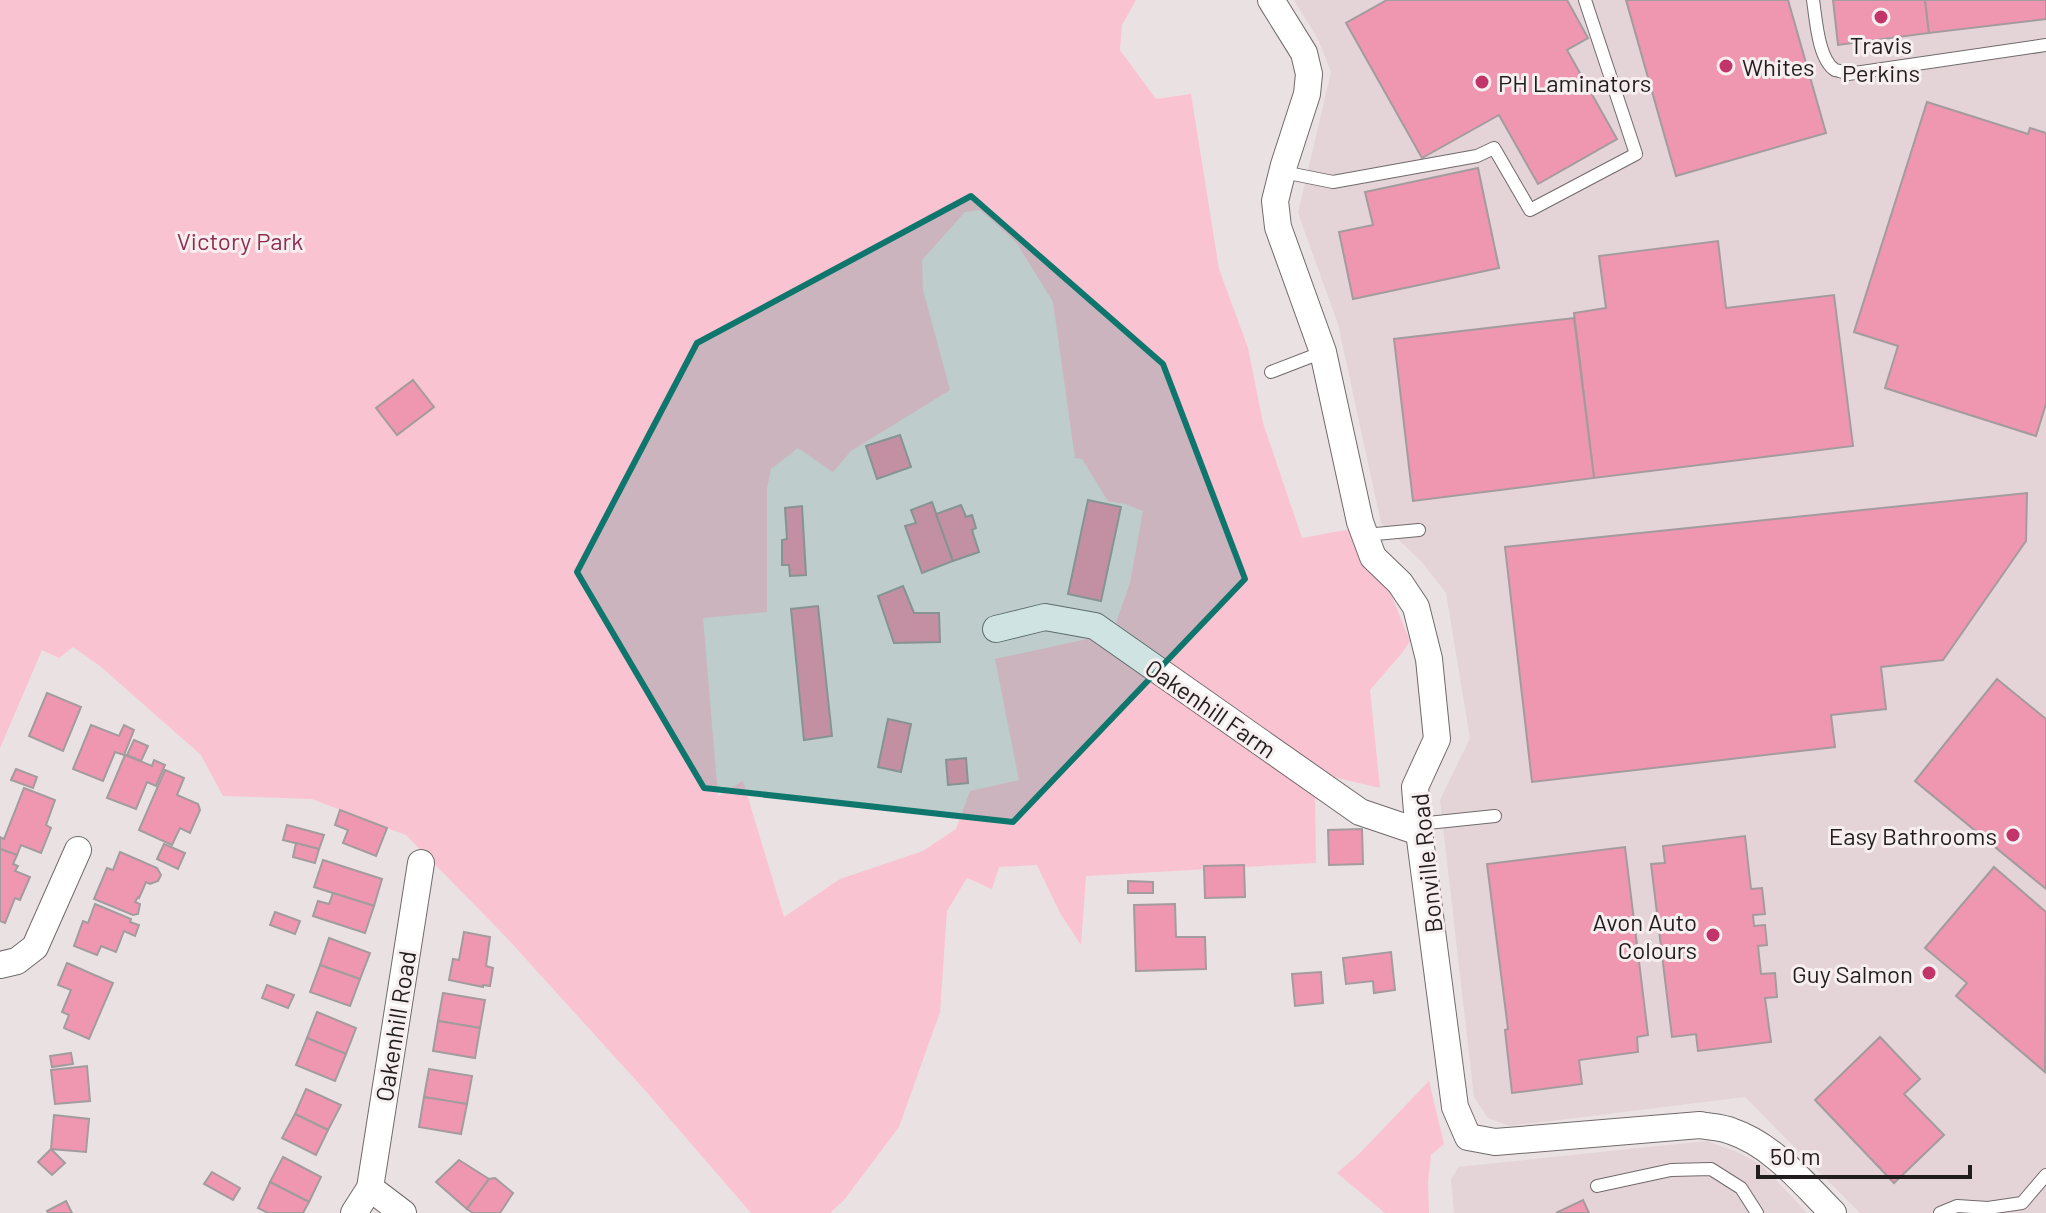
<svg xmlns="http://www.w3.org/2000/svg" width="2046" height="1213" font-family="Barlow,sans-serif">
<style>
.built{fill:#e4d3d7}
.green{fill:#fac3d1}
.building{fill:#ef97b0;stroke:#a39b9d;stroke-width:2}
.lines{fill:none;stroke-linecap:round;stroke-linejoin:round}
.service-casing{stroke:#716a6c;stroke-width:14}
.minor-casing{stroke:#716a6c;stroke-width:28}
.service{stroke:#fff;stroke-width:12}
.minor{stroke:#fff;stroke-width:26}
.marked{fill:#0f766e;fill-opacity:0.2;stroke:#0f766e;stroke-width:6;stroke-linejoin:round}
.poi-dot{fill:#c1356b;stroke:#f7eef0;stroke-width:3}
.labels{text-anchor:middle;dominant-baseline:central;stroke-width:6;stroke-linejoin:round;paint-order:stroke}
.poi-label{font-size:24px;fill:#211d1e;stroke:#f7eef0;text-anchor:end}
.park-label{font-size:24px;fill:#912c51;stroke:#f7eef0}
.street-label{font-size:24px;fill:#211d1e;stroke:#f7eef0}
</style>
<rect width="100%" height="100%" fill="#eae1e3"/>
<!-- built -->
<g class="built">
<path d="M1294 0H2046V1213H1860L1745 1097 1509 1126 1488 1118 1474 1097 1440 800 1470 738 1446 593 1421 561 1381 523 1338 324 1298 213 1331 72 1318 39Z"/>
<path d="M1707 1141 1737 1152 1762 1165 1807 1213H1454L1451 1180 1458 1167Z"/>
</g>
<!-- green -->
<g class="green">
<path d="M0 0H1136L1122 25 1120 50 1156 99 1191 94 1219 269 1248 348 1263 423 1302 538 1351 529 1384 577 1410 641 1402 653 1370 690 1380 788 1325 775 1116 623 1130 583 1143 511 1125 504 1108 501 1082 459 1075 458 1053 302 1016 242 980 210 965 212 922 260 923 290 950 390 851 451 833 472 798 448 771 469 767 488V612L703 618 718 796 743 781 784 917 840 879 923 851 956 829 970 791 1019 780 995 659 1092 638 1315 794 1316 863 1086 876 1081 945 1060 913 1037 865 999 867 992 889 967 878 947 911 940 1012 899 1127 844 1200 830 1213H751L643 1088 506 937 406 835 312 799 223 796 201 755 100 666 73 647 59 658 42 650 0 748Z"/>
<path d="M1429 1081 1444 1144 1431 1155 1428 1183 1429 1213H1385L1337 1173 1359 1154Z"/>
</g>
<!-- building -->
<g class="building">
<path d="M1387 0H1567L1588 38 1567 50 1617 139 1538 184 1499 115 1422 158 1346 23Z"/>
<path d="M1626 0H1788L1826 133 1676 176Z"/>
<path d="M1833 0H1925L1929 33 1838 45Z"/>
<path d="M1925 0H2046V19L1929 33Z"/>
<path d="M1927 102 2028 134 2030 128 2046 133V404L2036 436 1885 388 1898 346 1854 332Z"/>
<path d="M1478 168 1499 268 1353 299 1339 232 1373 225 1365 192Z"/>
<path d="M1718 241 1726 308 1834 295 1853 446 1594 478 1574 313 1606 308 1599 256Z"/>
<path d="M1574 318 1594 478 1413 501 1394 339Z"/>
<path d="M413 380 434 407 397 435 376 408Z"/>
<path d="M900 435 911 467 877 479 866 446Z"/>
<path d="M2027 493 2026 541 1943 660 1881 667 1886 709 1831 715 1835 747 1532 782 1505 547Z"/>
<path d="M1088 500 1121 507 1101 601 1068 594Z"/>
<path d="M932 502 953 561 922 573 905 526 916 523 911 510Z"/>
<path d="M961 505 966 517 972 515 976 528 972 530 979 552 953 561 936 514Z"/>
<path d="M802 506 806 575 790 576 789 565H782V540L787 539 785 508Z"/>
<path d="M903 586 914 613H939L940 642 894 643 878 596Z"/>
<path d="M818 606 832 736 804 740 791 609Z"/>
<path d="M1997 679 2046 719V889L1915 781Z"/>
<path d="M47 693 81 707 63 751 29 736Z"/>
<path d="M888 719 911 724 901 772 878 767Z"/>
<path d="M91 725 119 736 124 725 134 730 124 755 115 752 103 781 73 769Z"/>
<path d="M134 740 148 746 141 761 127 755Z"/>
<path d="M125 755 152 766 154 760 165 765 156 786 147 782 136 809 107 798Z"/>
<path d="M966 758 968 783 948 785 946 760Z"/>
<path d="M16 769 37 777 33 788 11 780Z"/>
<path d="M165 770 184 778 177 795 198 804 200 810 190 833 180 828 172 845 139 830Z"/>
<path d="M24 788 55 800 46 825 51 828 41 853 21 845 17 855 0 849V837L4 839Z"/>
<path d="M340 810 387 828 376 856 343 843 348 830 335 825Z"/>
<path d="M287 825 324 835 319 849 283 840Z"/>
<path d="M1362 829 1363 864 1329 865 1328 830Z"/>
<path d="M1745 836 1751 889 1762 888 1765 914 1753 915 1754 926 1765 925 1767 945 1758 946 1761 974 1775 973 1777 997 1765 998 1771 1042 1698 1051 1696 1034 1672 1037 1651 864 1665 863 1663 846Z"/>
<path d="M296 843 319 849 315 863 293 857Z"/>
<path d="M164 844 185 853 178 869 157 859Z"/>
<path d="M1625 847 1648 1035 1637 1037 1638 1052 1579 1060 1582 1084 1512 1093 1505 1030 1508 1029 1487 864Z"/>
<path d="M0 849 17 855 13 864 18 866 15 871 30 877 20 900 15 898 5 923 0 921Z"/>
<path d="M120 852 157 868 161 875 158 881 150 884 146 882 139 898 138 897 135 902 140 904 138 914 133 915 94 899 107 868 113 870Z"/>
<path d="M323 860 382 879 374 906 314 887Z"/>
<path d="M1244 865 1245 897 1205 898 1204 866Z"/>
<path d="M1994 867 2046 912 2045 1072 1956 996 1967 983 1925 948Z"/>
<path d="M1128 881 1153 882V893H1128Z"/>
<path d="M333 893 374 906 365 933 313 916 318 901 329 904Z"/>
<path d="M95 904 131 919 130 922 139 925 135 936 124 931 116 952 101 946 97 955 74 946 83 921 88 923Z"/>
<path d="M1175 904 1176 937H1205L1206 969 1136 971 1134 905Z"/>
<path d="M275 912 300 921 295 934 270 925Z"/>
<path d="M464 932 490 937 486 966 493 968 490 986 483 985V987L449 980 453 959 459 960Z"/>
<path d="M329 938 370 953 360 979 320 965Z"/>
<path d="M1391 952 1395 990 1374 993 1373 981 1346 984 1343 958Z"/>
<path d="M67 963 113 983 89 1039 64 1028 69 1015 62 1012 71 990 58 985Z"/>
<path d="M320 965 360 979 350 1006 310 992Z"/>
<path d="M1321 972 1323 1003 1295 1006 1292 974Z"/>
<path d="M267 985 294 995 288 1008 262 998Z"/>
<path d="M443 993 485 1000 480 1028 438 1021Z"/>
<path d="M317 1012 356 1028 346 1054 307 1038Z"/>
<path d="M438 1021 480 1028 475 1058 433 1051Z"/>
<path d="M1880 1037 1920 1079 1904 1094 1944 1135 1894 1183 1815 1100Z"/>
<path d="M307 1038 346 1054 335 1081 296 1065Z"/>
<path d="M71 1053 73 1064 52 1067 50 1056Z"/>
<path d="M87 1066 90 1101 55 1104 51 1070Z"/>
<path d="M429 1069 472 1076 467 1104 424 1097Z"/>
<path d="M306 1089 341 1105 328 1130 295 1114Z"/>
<path d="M424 1097 467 1104 461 1134 419 1127Z"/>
<path d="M295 1114 328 1130 316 1155 282 1138Z"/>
<path d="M54 1115 89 1119 86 1152 51 1149Z"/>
<path d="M51 1149 65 1163 52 1175 38 1162Z"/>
<path d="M283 1157 321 1177 309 1202 270 1182Z"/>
<path d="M459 1160 489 1179 467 1209 436 1182Z"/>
<path d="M212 1172 240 1188 233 1200 204 1184Z"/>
<path d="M495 1178 513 1193 500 1213H473L467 1209 489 1179Z"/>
<path d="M270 1182 309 1202 303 1213H268L258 1208Z"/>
<path d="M1583 1200 1589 1213H1556Z"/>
<path d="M66 1201 72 1213H48L47 1211Z"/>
</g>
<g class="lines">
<defs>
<g id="service">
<path d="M1813 0C1816 19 1818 59 1835 70 1836 70 1847 73 1848 74L2046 45"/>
<path d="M1283 172 1333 182 1477 156 1494 148 1530 210 1636 154 1585 0"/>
<path d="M1271 372 1323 352"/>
<path d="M1365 535 1419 530"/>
<path d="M1418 824 1495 816"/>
<path d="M1597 1186 1671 1170 1711 1169 1741 1188 1757 1213"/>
<path d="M1940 1213 1957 1206 1988 1208 2022 1203 2046 1175"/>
</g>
<g id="minor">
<path d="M1271 0 1304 53 1309 74 1307 94 1284 165 1275 201 1278 227 1323 352 1360 522 1373 557 1400 583 1416 607 1429 659 1437 739 1415 787 1418 824 1455 1107 1468 1137 1495 1142 1700 1125C1710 1127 1722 1127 1731 1131 1773 1145 1803 1183 1833 1213"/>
<path d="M996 629 1045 617 1095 626 1360 812 1419 832"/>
<path d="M0 965 17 961 35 947 78 850"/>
<path d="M370 1188 403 1213"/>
<path d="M354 1213 370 1188 421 863"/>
</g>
</defs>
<!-- service casing -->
<use href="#service" class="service-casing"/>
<!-- minor casing -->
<use href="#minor" class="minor-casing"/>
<!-- service -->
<use href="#service" class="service"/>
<!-- minor -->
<use href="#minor" class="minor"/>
</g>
<!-- marked area -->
<path class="marked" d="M971 196 1163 364 1245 579 1013 822 704 788 577 572 697 343Z"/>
<!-- markers -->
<g class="poi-dot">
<circle cx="1881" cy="17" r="8"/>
<circle cx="1726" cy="66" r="8"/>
<circle cx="1482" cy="82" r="8"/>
<circle cx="2013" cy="835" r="8"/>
<circle cx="1713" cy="935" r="8"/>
<circle cx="1929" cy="973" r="8"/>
</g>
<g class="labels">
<!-- poi labels -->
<g class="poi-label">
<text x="1881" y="44" text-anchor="middle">Travis<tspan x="1881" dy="28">Perkins</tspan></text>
<text x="1742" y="66" text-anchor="start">Whites</text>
<text x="1498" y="82" text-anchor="start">PH Laminators</text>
<text x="1997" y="835">Easy Bathrooms</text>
<text x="1697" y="921">Avon Auto<tspan x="1697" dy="28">Colours</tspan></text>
<text x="1913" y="973">Guy Salmon</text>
</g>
<!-- park labels -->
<g class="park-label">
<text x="240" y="240">Victory Park</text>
</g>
<!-- street labels -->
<g class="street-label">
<text transform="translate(1211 708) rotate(35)">Oakenhill Farm</text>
<text transform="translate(1426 863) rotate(-96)">Bonville Road</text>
<text transform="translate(395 1026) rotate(-81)">Oakenhill Road</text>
</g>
</g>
<!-- scale -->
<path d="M1758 1165v12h212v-12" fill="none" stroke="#211d1e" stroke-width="4"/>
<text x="1770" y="1165" font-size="24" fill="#211d1e" stroke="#f7eef0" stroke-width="6" paint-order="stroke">50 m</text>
</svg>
